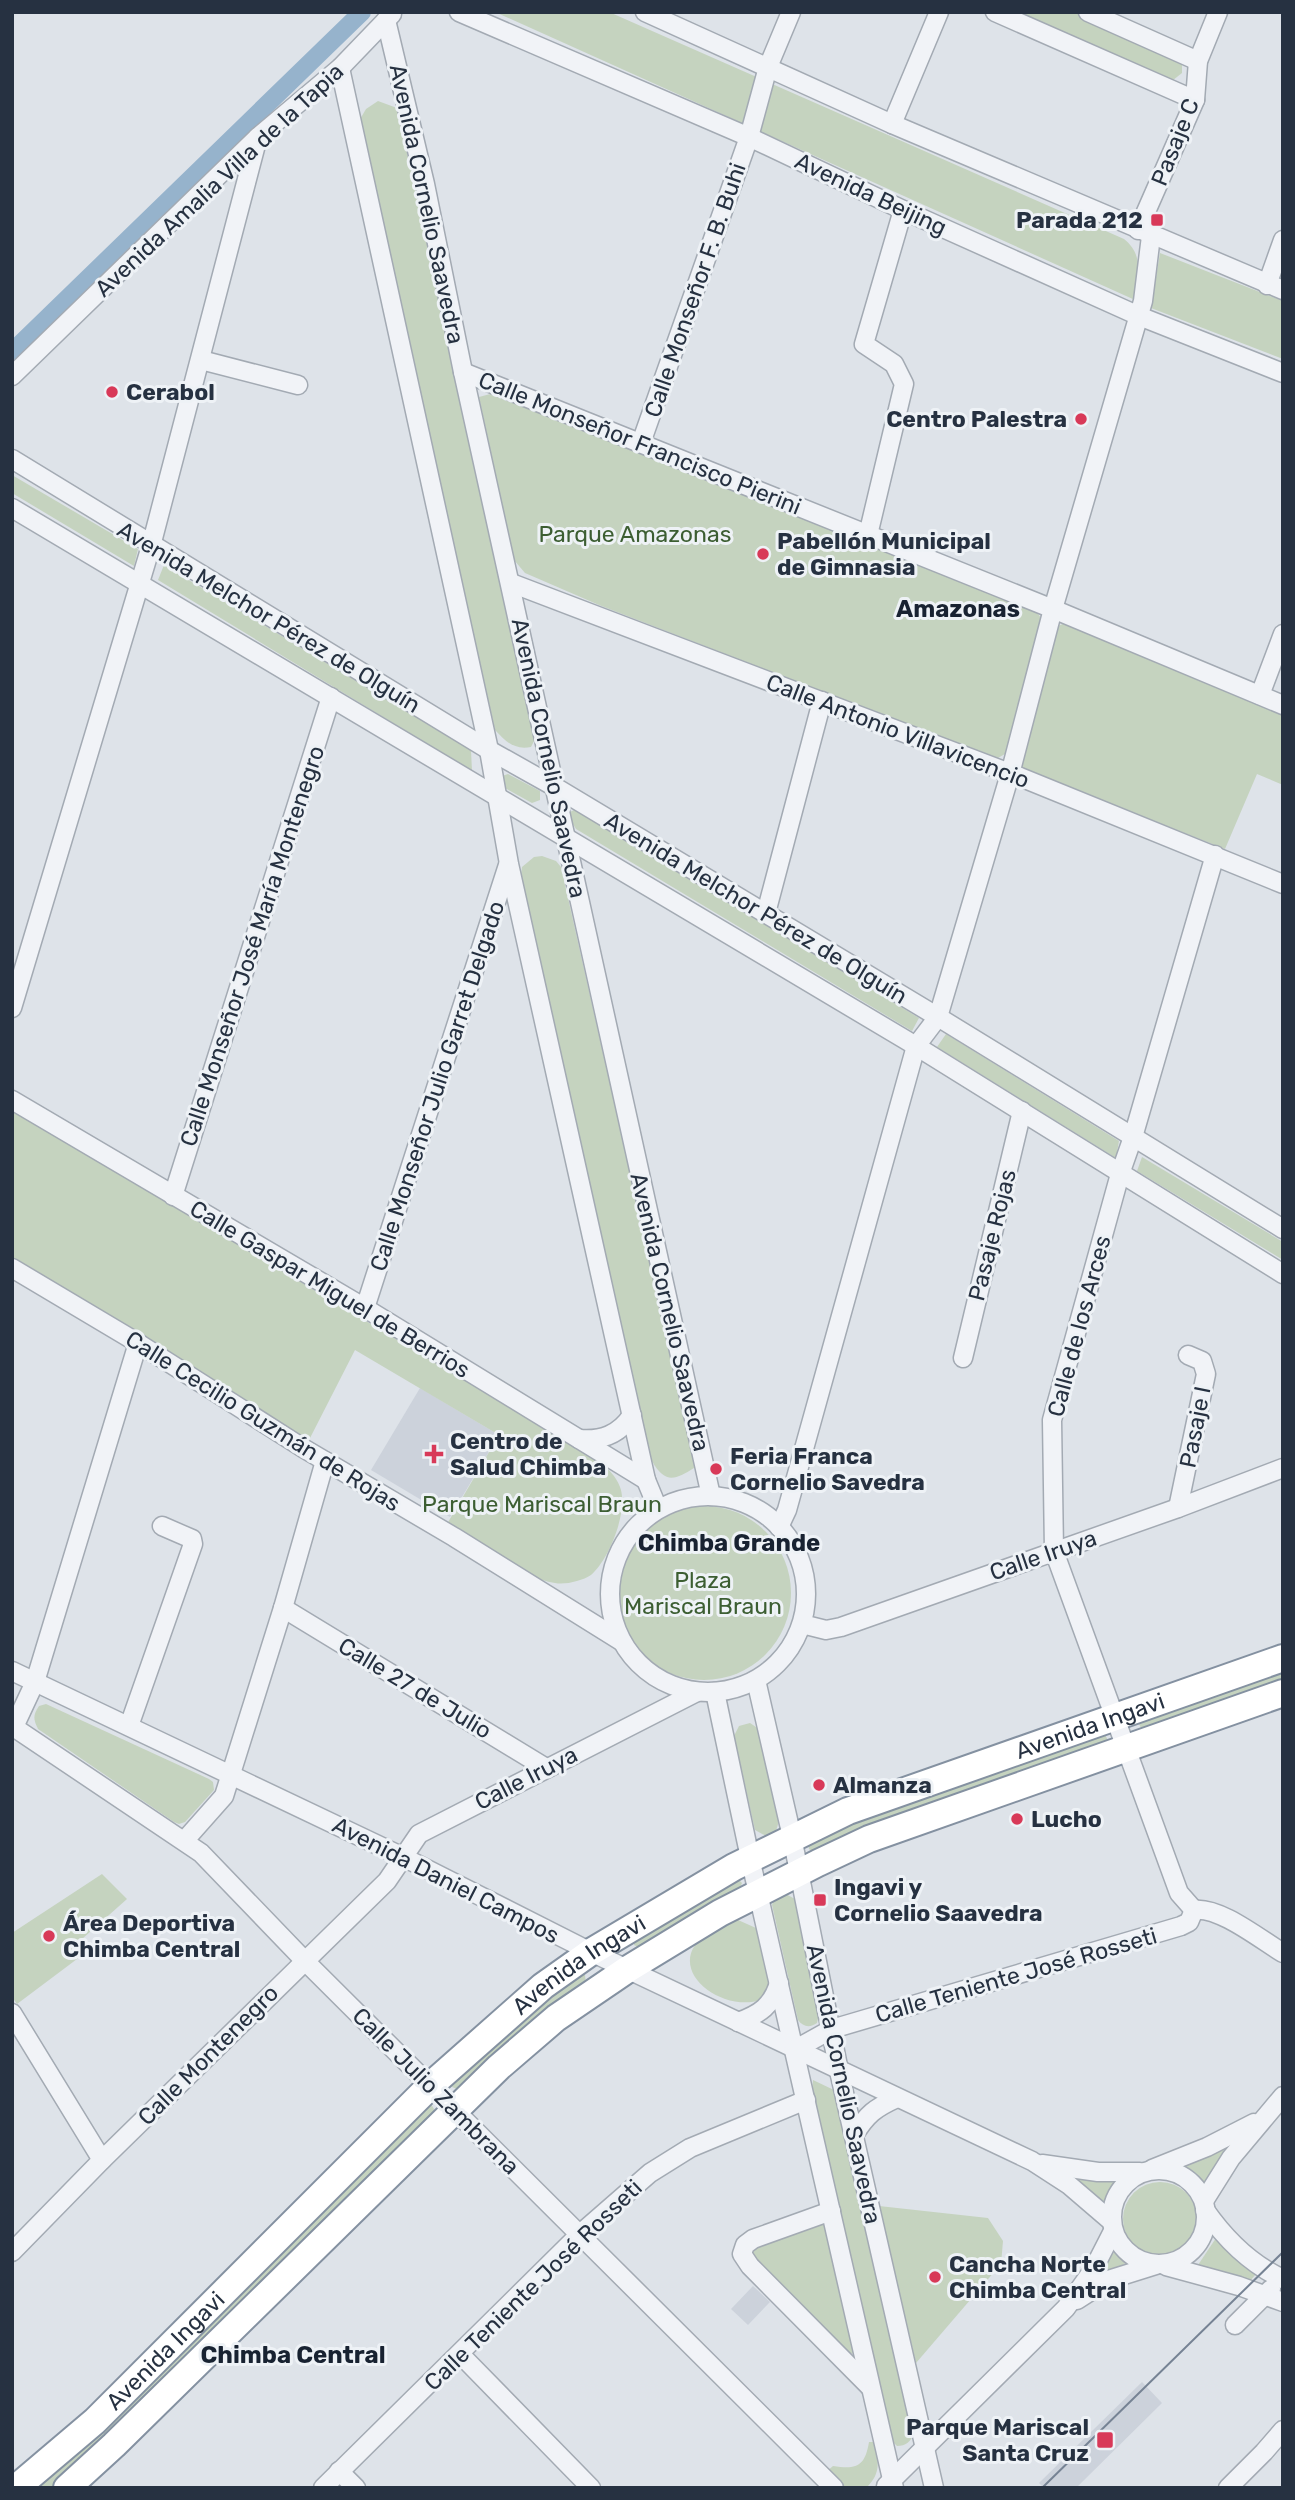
<svg xmlns="http://www.w3.org/2000/svg" width="1295" height="2500" font-family="Rubik,sans-serif">
<style>
.built{fill:#ccd2db}
.green{fill:#c5d3bf}
.lines{fill:none;stroke-linecap:round;stroke-linejoin:round}
.canal{stroke:#96b3cc;stroke-width:18}
.minor-casing{stroke:#a3aab3;stroke-width:21}
.highway-casing{stroke:#8491a1;stroke-width:30}
.minor{stroke:#f1f3f7;stroke-width:18}
.highway{stroke:#fff;stroke-width:26}
.tram{stroke:#768394;stroke-width:2}
.poi-dot{fill:#d83958;stroke:#eef2f6;stroke-width:2.5}
.labels{text-anchor:middle;dominant-baseline:central;stroke-width:6;stroke-linejoin:round;paint-order:stroke}
.street-label{font-size:23px;fill:#263141;stroke:#eef2f6}
.poi-label{font-size:23px;font-weight:bold;fill:#263141;stroke:#eef2f6;text-anchor:start}
.park-label{font-size:23px;fill:#3c5e32;stroke:#eef2f6}
.neighbourhood-label{font-size:24px;font-weight:bold;fill:#182231;stroke:#eef2f6}
</style>
<rect width="100%" height="100%" fill="#dee3e9"/>
<!-- built -->
<g class="built">
<path d="M420 1388 499 1435 450 1517 371 1470Z"/>
<path d="M753 2286 770 2302 748 2325 731 2309Z"/>
<path d="M1142 2382 1162 2403 1076 2488H1044L1039 2483Z"/>
</g>
<!-- green -->
<g class="green">
<path d="M495 12H609L1124 239C1145 256 1137 275 1135 300Z"/>
<path d="M1011 12H1075L1174 56 1182 64V73L1168 84Z"/>
<path d="M378 101 397 108 537 735 531 747C514 750 506 742 495 730L359 121 366 109Z"/>
<path d="M1160 253 1283 301V359L1151 308Z"/>
<path d="M494 393 1036 611 1041 618 1005 754 996 759 599 605 525 573 514 560 479 397Z"/>
<path d="M12 475 138 549 134 566 12 493Z"/>
<path d="M164 565 471 750 472 771 158 580Z"/>
<path d="M1065 623 1283 714V785L1257 774 1225 849 1024 770 1020 764 1058 626Z"/>
<path d="M508 774 540 791V800L532 803 503 787 502 776Z"/>
<path d="M576 809 919 1018 912 1031 576 829 571 821 570 812Z"/>
<path d="M542 856 556 861 561 867 695 1461 694 1468C675 1480 665 1484 652 1461L520 882 522 867 534 857Z"/>
<path d="M946 1034 1119 1141 1116 1158 937 1047Z"/>
<path d="M12 1108 600 1462C608 1469 616 1476 620 1487 629 1510 609 1560 591 1575 582 1581 565 1585 555 1583 536 1581 522 1569 507 1560 487 1548 467 1536 447 1524L499 1435 355 1350 309 1440 12 1261Z"/>
<path d="M1142 1157 1283 1242V1260L1137 1171Z"/>
<circle cx="704" cy="1593" r="87"/>
<path d="M1283 1670V1679L1142 1730 1138 1722Z"/>
<path d="M46 1704 209 1779 213 1782 214 1790 185 1822 179 1824 174 1822 38 1729C33 1719 33 1715 39 1706Z"/>
<path d="M750 1723 759 1729 779 1821 776 1831 766 1836 755 1830 734 1736 739 1726Z"/>
<path d="M1104 1732 1109 1743 813 1852 809 1849 808 1844 864 1818Z"/>
<path d="M102 1874 127 1899 82 1939 89 1950 17 2004 12 1997V1933Z"/>
<path d="M737 1878 742 1883 739 1890 642 1946 638 1947 634 1945V1940Z"/>
<path d="M784 1893 795 1899 819 2014 817 2023C810 2028 803 2027 798 2020L772 1905 775 1897Z"/>
<path d="M738 1920 756 1928 760 1935 771 1983 761 2000C717 2014 656 1962 713 1930 721 1925 728 1921 738 1920Z"/>
<path d="M579 1973 585 1975 586 1984 463 2087 457 2089 452 2087 455 2076Z"/>
<path d="M813 2080 836 2091 914 2434C910 2442 906 2446 897 2446L893 2442 812 2092Z"/>
<path d="M431 2104 434 2109 433 2115 57 2484 52 2488H31L424 2106Z"/>
<path d="M1233 2141 1216 2167 1206 2188 1194 2175 1180 2167 1208 2156Z"/>
<path d="M1056 2172 1120 2178 1105 2206Z"/>
<circle cx="1160" cy="2219" r="37"/>
<path d="M879 2206 988 2218 1003 2241 1001 2264 916 2363Z"/>
<path d="M820 2220 824 2224 857 2354 848 2353 753 2258 752 2253 756 2248Z"/>
<path d="M1216 2238 1256 2274 1250 2281 1198 2265Z"/>
<path d="M1114 2252 1126 2263 1099 2278Z"/>
<path d="M869 2442H875C878 2461 882 2473 866 2488H845L826 2472 833 2466C857 2470 865 2466 869 2442Z"/>
</g>
<g class="lines">
<!-- canal -->
<path class="canal" d="M12 352 362 12"/>
<defs>
<g id="minor">
<path d="M459 12 749 137 903 210 1139 316 1283 373"/>
<path d="M645 12 892 124 1283 290"/>
<path d="M995 12 1195 100"/>
<path d="M1088 12 1198 61"/>
<path d="M386 20 425 184 463 372 711 1496"/>
<path d="M340 68 489 750 509 864 646 1480 658 1509"/>
<path d="M892 124 939 12"/>
<path d="M1138 230 1195 100 1198 61 1218 12"/>
<path d="M1267 285 1283 240"/>
<path d="M201 360 298 385"/>
<path d="M463 372 1053 609 1283 705"/>
<path d="M12 376 258 137 340 68 392 14"/>
<path d="M641 443 749 137 768 67 791 12"/>
<path d="M12 459 489 750 555 787 938 1017 1283 1229"/>
<path d="M12 508 916 1046 1283 1274"/>
<path d="M868 535 904 384 894 364 864 344 903 210"/>
<path d="M511 583 1020 777 1283 884"/>
<path d="M1260 695 1283 634"/>
<path d="M766 913 822 701"/>
<path d="M12 1008 151 546 258 137"/>
<path d="M12 1100 365 1308 646 1480"/>
<path d="M173 1196 331 697"/>
<path d="M12 1268 138 1343 303 1448 454 1537 621 1641"/>
<path d="M365 1308 508 865"/>
<path d="M963 1358 1022 1111"/>
<path d="M579 1439C601 1441 619 1435 632 1415"/>
<circle cx="708" cy="1594" r="98"/>
<path d="M1178 1508 1206 1374 1202 1361 1188 1355"/>
<path d="M779 1527 787 1510 916 1046 938 1017 1010 774 1053 609 1143 301 1151 236"/>
<path d="M283 1608 546 1768"/>
<path d="M802 1624 826 1630 841 1627 1178 1508 1283 1468"/>
<path d="M12 1671 403 1857 591 1952 1032 2161 1069 2185 1111 2221"/>
<path d="M756 1680 792 1837 839 2071 934 2488"/>
<path d="M715 1692 750 1858 894 2488"/>
<path d="M12 1726 201 1853 304 1960 834 2488"/>
<path d="M129 1726 193 1544 192 1539 162 1526"/>
<path d="M14 1727 35 1682 138 1343"/>
<path d="M185 1840 224 1796 283 1608 325 1461"/>
<path d="M1194 1910 1179 1893 1054 1551 1052 1420 1120 1174 1133 1137 1215 855"/>
<path d="M1194 1910C1219 1906 1261 1940 1283 1953"/>
<path d="M12 2013 102 2160"/>
<path d="M738 2022C760 2014 772 2006 779 1983"/>
<path d="M794 2050 832 2029 1181 1926 1189 1922 1194 1910"/>
<path d="M854 2135C867 2114 875 2108 897 2098"/>
<path d="M1042 2164 1098 2172H1140"/>
<path d="M1152 2169 1207 2147 1254 2123"/>
<circle cx="1159" cy="2217" r="47"/>
<path d="M1204 2201 1231 2158 1283 2096"/>
<path d="M1205 2210C1226 2240 1250 2264 1283 2279"/>
<path d="M831 2211 753 2239 745 2245 742 2254 750 2266 870 2387"/>
<path d="M12 2252 102 2160 387 1881 419 1834 697 1692"/>
<path d="M1166 2266 1239 2286 1283 2302"/>
<path d="M1077 2300 1108 2280 1156 2265"/>
<path d="M1235 2325 1271 2289"/>
<path d="M460 2354 591 2488"/>
<path d="M339 2471 356 2488"/>
<path d="M886 2486 1066 2308 1093 2270 1113 2231"/>
<path d="M323 2488 580 2234 650 2173 690 2148 806 2100"/>
<path d="M1228 2488 1264 2452 1283 2430"/>
</g>
<g id="highway">
<path id="s1" d="M16 2488 95 2421 431 2085 543 1986 591 1952 734 1867 848 1811 1283 1658"/>
<path d="M67 2488 114 2445 499 2067 556 2018 628 1969 720 1913 818 1863 869 1839 1283 1693"/>
</g>
</defs>
<!-- minor casing -->
<use href="#minor" class="minor-casing"/>
<!-- highway casing -->
<use href="#highway" class="highway-casing"/>
<!-- minor -->
<use href="#minor" class="minor"/>
<!-- highway -->
<use href="#highway" class="highway"/>
<!-- tram -->
<path class="tram" d="M1042 2488 1283 2252"/>
</g>
<!-- markers -->
<g class="poi-dot">
<rect x="1150" y="213" width="14" height="14" rx="3.5"/>
<circle cx="112" cy="392" r="7"/>
<circle cx="1081" cy="419" r="7"/>
<circle cx="763" cy="554" r="7"/>
<path d="M430.5 1443.5h7v7h7v7h-7v7h-7v-7h-7v-7h7z"/>
<circle cx="716" cy="1469" r="7"/>
<circle cx="819" cy="1785" r="7"/>
<circle cx="1017" cy="1819" r="7"/>
<rect x="813" y="1893" width="14" height="14" rx="3.5"/>
<circle cx="49" cy="1936" r="7"/>
<circle cx="935" cy="2277" r="7"/>
<rect x="1096" y="2431" width="18" height="18" rx="3.5"/>
</g>
<g class="labels">
<!-- street labels -->
<g class="street-label">
<text transform="translate(1175 142) rotate(-68)">Pasaje C</text>
<text transform="translate(219 180) rotate(-43)">Avenida Amalia Villa de la Tapia</text>
<text transform="translate(871 194) rotate(25)">Avenida Beijing</text>
<text transform="translate(427 204) rotate(78)">Avenida Cornelio Saavedra</text>
<text transform="translate(695 290) rotate(-71)">Calle Monseñor F. B. Buhi</text>
<text transform="translate(640 443) rotate(22)">Calle Monseñor Francisco Pierini</text>
<text transform="translate(269 617) rotate(31)">Avenida Melchor Pérez de Olguín</text>
<text transform="translate(898 731) rotate(21)">Calle Antonio Villavicencio</text>
<text transform="translate(549 758) rotate(78)">Avenida Cornelio Saavedra</text>
<text transform="translate(756 908) rotate(31)">Avenida Melchor Pérez de Olguín</text>
<text transform="translate(252 946) rotate(-72)">Calle Monseñor José María Montenegro</text>
<text transform="translate(437 1086) rotate(-72)">Calle Monseñor Julio Garret Delgado</text>
<text transform="translate(992 1235) rotate(-76)">Pasaje Rojas</text>
<text transform="translate(330 1289) rotate(31)">Calle Gaspar Miguel de Berrios</text>
<text transform="translate(670 1312) rotate(77)">Avenida Cornelio Saavedra</text>
<text transform="translate(1079 1326) rotate(-75)">Calle de los Arces</text>
<text transform="translate(263 1421) rotate(32)">Calle Cecilio Guzmán de Rojas</text>
<text transform="translate(1195 1427) rotate(-79)">Pasaje I</text>
<text transform="translate(1043 1555) rotate(-19)">Calle Iruya</text>
<text transform="translate(415 1688) rotate(31)">Calle 27 de Julio</text>
<text stroke="none"><textPath href="#s1" startOffset="1337">Avenida Ingavi</textPath></text>
<text transform="translate(526 1778) rotate(-27)">Calle Iruya</text>
<text transform="translate(446 1880) rotate(27)">Avenida Daniel Campos</text>
<text stroke="none"><textPath href="#s1" startOffset="770">Avenida Ingavi</textPath></text>
<text transform="translate(1016 1975) rotate(-16)">Calle Teniente José Rosseti</text>
<text transform="translate(208 2055) rotate(-45)">Calle Montenegro</text>
<text transform="translate(844 2084) rotate(78)">Avenida Cornelio Saavedra</text>
<text transform="translate(436 2091) rotate(45)">Calle Julio Zambrana</text>
<text transform="translate(533 2285) rotate(-44)">Calle Teniente José Rosseti</text>
<text stroke="none"><textPath href="#s1" startOffset="203">Avenida Ingavi</textPath></text>
</g>
<!-- poi labels -->
<g class="poi-label">
<text x="1143" y="220" text-anchor="end">Parada 212</text>
<text x="126" y="392">Cerabol</text>
<text x="1067" y="419" text-anchor="end">Centro Palestra</text>
<text x="777" y="541">Pabellón Municipal<tspan x="777" dy="26">de Gimnasia</tspan></text>
<text x="450" y="1441">Centro de<tspan x="450" dy="26">Salud Chimba</tspan></text>
<text x="730" y="1456">Feria Franca<tspan x="730" dy="26">Cornelio Savedra</tspan></text>
<text x="833" y="1785">Almanza</text>
<text x="1031" y="1819">Lucho</text>
<text x="834" y="1887">Ingavi y<tspan x="834" dy="26">Cornelio Saavedra</tspan></text>
<text x="63" y="1923">Área Deportiva<tspan x="63" dy="26">Chimba Central</tspan></text>
<text x="949" y="2264">Cancha Norte<tspan x="949" dy="26">Chimba Central</tspan></text>
<text x="1089" y="2427" text-anchor="end">Parque Mariscal<tspan x="1089" dy="26">Santa Cruz</tspan></text>
</g>
<!-- park labels -->
<g class="park-label">
<text x="635" y="534">Parque Amazonas</text>
<text x="542" y="1504">Parque Mariscal Braun</text>
<text x="703" y="1580">Plaza<tspan x="703" dy="26">Mariscal Braun</tspan></text>
</g>
<!-- neighbourhood labels -->
<g class="neighbourhood-label">
<text x="958" y="609">Amazonas</text>
<text x="729" y="1543">Chimba Grande</text>
<text x="293" y="2355">Chimba Central</text>
</g>
</g>
<!-- border -->
<rect width="1295" height="2500" fill="none" stroke="#263141" stroke-width="28"/>
</svg>
